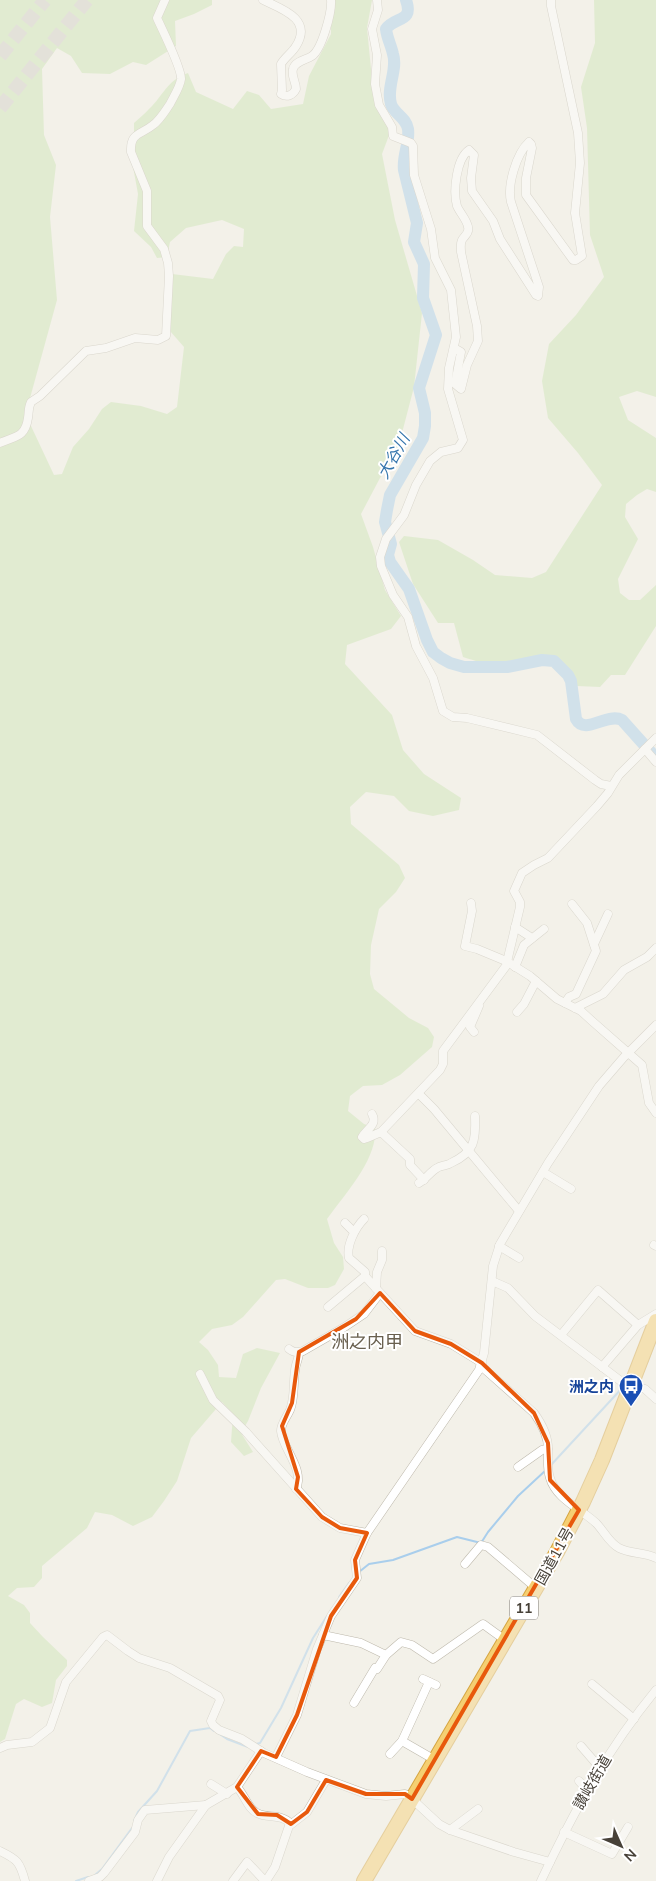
<svg xmlns="http://www.w3.org/2000/svg" width="656" height="1881" font-family="Mulish,'Noto Sans JP',sans-serif">
<style>
.green{fill:#cde5b4}
.lines{fill:none;stroke-linecap:round;stroke-linejoin:round}
.stream{stroke:#a9ceec;stroke-width:2}
.river{stroke:#a9ceec;stroke-width:12}
.highway-tunnel{stroke:#d1cec6;stroke-width:14;stroke-dasharray:14 7;stroke-linecap:butt}
.street-casing{stroke:#beb9ac;stroke-width:9}
.highway-casing{stroke:#d5a542;stroke-width:16}
.street{stroke:#fff;stroke-width:8}
.highway{stroke:#f5cf72;stroke-width:14}
.marked{fill:none;stroke:#e8590c;stroke-width:4;stroke-linejoin:round}
.labels{text-anchor:middle;dominant-baseline:central;stroke-width:4;stroke-linejoin:round;paint-order:stroke}
.shield{fill:#fff;stroke:#7e7a74;stroke-width:1}
.shield-label{font-size:14px;font-weight:bold;fill:#474138}
.transit-label{font-size:15px;font-weight:bold;fill:#164399;stroke:#fff;text-anchor:end}
.street-label{font-size:15px;fill:#474138;stroke:#fff}
.water-label{font-size:16px;font-style:italic;fill:#3676ad;stroke:#fff}
.quarter-label{font-size:18px;fill:#69604f;stroke:#fff}
</style>
<rect width="100%" height="100%" fill="#f3f1e9"/>
<!-- green -->
<g class="green">
<path d="M0 0H212V5L194 14 175 21 176 46 146 65 133 62 110 74 82 73 71 56 57 48 42 69 44 135 56 165 50 217 57 300 27 409 31 426 54 475 62 474 73 447 89 429 102 409 111 402 141 406 167 414 177 407 184 347 170 331 172 274 213 279 226 254 234 246 243 247 244 229 222 220 186 228 170 242 167 257 157 258 151 247 134 231 138 194 130 150 134 138V123C139 118 145 114 149 109 164 95 166 81 188 73L196 92 233 109 247 91 259 95 271 109 303 104 309 76 331 34V0H372L367 28 372 79 391 130 382 154 395 220 422 313 414 387 396 456 380 478 361 514 373 547 385 590 401 616 391 629 347 645 345 664 392 715 403 750 424 774 461 798 459 810 433 816 409 811 394 796 366 792 350 807 351 824 399 865 405 878 396 892 379 909 371 945 370 974 374 989 409 1018 428 1028 434 1037 432 1047 400 1075 382 1085 363 1086 350 1096 348 1111 364 1124 375 1128C378 1159 344 1195 327 1219L334 1243 343 1257 344 1269 335 1285 328 1288H308L285 1279 276 1280 243 1317 232 1325 212 1329 199 1342 208 1350 218 1365 219 1377 236 1378 243 1354 257 1348 280 1353 261 1388 248 1421 241 1433 253 1452 244 1456 231 1442 233 1414 222 1402 191 1438 177 1481 164 1501 152 1517 133 1526 112 1515 95 1512 87 1528 42 1566V1578L34 1587 17 1588 8 1596 24 1605 30 1613V1623L43 1637 67 1660V1666L56 1680 52 1703 42 1707 24 1699 16 1704 5 1739 0 1742Z"/>
<path d="M594 0H656V397L637 391 619 397 628 420 656 438V492L647 489 637 495 626 504 625 517 638 539 618 579 620 593 629 600H640L656 585V626L625 675H611L600 687 577 686C555 639 542 662 504 665 490 666 476 661 463 657L454 623H438L413 584 399 542 404 536 438 540 473 560 495 575 532 578 546 572 602 485 578 453 548 418 542 381 549 344 576 315 604 277 590 235 587 128 581 87 595 43Z"/>
</g>
<g class="lines">
<!-- stream -->
<g class="stream">
<path d="M647 1363 655 1342"/>
<path d="M551 1465 624 1386"/>
<path d="M359 1572 369 1564 393 1560 457 1537 481 1543 488 1532 518 1496 546 1470"/>
<path d="M339 1597 349 1583"/>
<path d="M218 1733 227 1739 248 1747"/>
<path d="M256 1744 260 1743 281 1708 313 1638 327 1616"/>
<path d="M134 1821 138 1812 157 1791 190 1731 210 1728 214 1731"/>
<path d="M95 1875 102 1869 132 1828"/>
<path d="M76 1881 88 1877"/>
</g>
<!-- river -->
<path class="river" d="M406 0C414 23 395 16 386 29 387 38 391 45 393 54 398 70 386 87 391 104 394 114 406 117 408 129 410 143 402 156 404 170L417 223 414 242 424 264 423 298 436 335 419 388 425 413V426L423 438 390 495 387 510 385 522 391 544 388 555 390 562 409 589 427 640 433 652 441 658 450 663 464 667H507L542 660 554 661 568 675 571 681 576 719C585 736 607 712 622 720L655 757"/>
<!-- highway-tunnel -->
<g class="highway-tunnel">
<path d="M0 56 45 0"/>
<path d="M0 108 87 0"/>
</g>
<defs>
<g id="street">
<path d="M263 0C282 9 313 19 296 46 292 53 285 57 281 64L282 90 281 94C287 98 293 95 296 89 296 82 291 76 293 69 295 61 306 60 312 56 322 49 332 12 331 0"/>
<path d="M377 0 378 10 372 29 377 55 375 84 379 105 392 127 393 136 411 143 413 146 414 175 431 229 435 258 451 290 456 337 449 368 448 389 463 440 458 448 441 452 430 461 416 485 404 515 386 539 380 557 381 566 393 595 408 617 416 646 433 678 443 711 453 717 467 718 537 735 595 780 601 784 611 786"/>
<path d="M454 348 461 352 455 384 461 389 467 365 478 341 477 326 461 252C461 248 460 244 462 240 464 236 470 233 468 227 467 220 460 213 457 206 453 192 456 159 469 150L474 155 471 178 472 191 493 221 500 239 536 295 538 296 539 287 511 202C507 186 516 154 529 142L531 144 532 148 526 178V195L573 260H576L582 256 575 213 580 163 578 133 551 6V0"/>
<path d="M0 443C15 436 25 438 28 418 29 413 28 408 31 402L40 396 86 351 106 348 135 338 158 340 166 336 169 276 168 263 164 249 147 226V191L131 152C130 132 141 135 153 125 160 120 165 111 170 104 174 96 180 87 181 79 182 69 162 29 157 18L165 0"/>
<path d="M645 749 656 762"/>
<path d="M471 903 472 911 465 946 477 949 506 961 530 976 557 999 581 1011 592 1021 642 1065 649 1103 656 1113"/>
<path d="M515 927 532 938"/>
<path d="M594 944 608 914"/>
<path d="M515 967 524 945 544 929"/>
<path d="M565 1003 569 997 576 994 596 951 587 923 572 904"/>
<path d="M575 1008 603 994 624 970 647 957 656 948"/>
<path d="M517 1012 524 1004 536 981"/>
<path d="M474 1032 470 1027 479 1006"/>
<path d="M419 1094 434 1109 519 1211"/>
<path d="M372 1114C378 1124 367 1129 362 1137L364 1139 367 1138 381 1132 410 1159V1165L424 1180"/>
<path d="M381 1132 440 1070 443 1064V1051L506 966 520 907V902L514 891 522 873 534 865 548 858 597 806 608 793 619 775 656 738"/>
<path d="M543 1172 571 1189"/>
<path d="M419 1183C426 1179 430 1172 437 1168 441 1165 447 1166 451 1163 475 1152 476 1140 475 1116"/>
<path d="M364 1219C355 1228 346 1246 349 1258L365 1272V1276L372 1284 415 1331 451 1344 482 1363"/>
<path d="M345 1223 354 1232"/>
<path d="M654 1245 656 1246"/>
<path d="M499 1246 519 1258"/>
<path d="M492 1281 508 1288 535 1316 622 1382 645 1389 656 1399"/>
<path d="M376 1288 377 1272 382 1260V1251"/>
<path d="M328 1307 365 1276"/>
<path d="M561 1335 598 1290 638 1325"/>
<path d="M289 1349C294 1353 298 1353 303 1351L343 1328 364 1314 380 1293"/>
<path d="M481 1366 534 1413C542 1424 549 1437 548 1452 548 1461 547 1469 550 1478 556 1499 581 1509 596 1523 604 1531 609 1543 619 1548 630 1554 644 1552 656 1558"/>
<path d="M602 1367 638 1325 656 1314"/>
<path d="M200 1374 213 1400 246 1432 322 1517 340 1528 367 1533"/>
<path d="M518 1467 542 1450 548 1449"/>
<path d="M296 1489C305 1469 282 1448 281 1431 281 1423 287 1417 290 1410 295 1398 293 1383 295 1371 295 1365 299 1359 299 1352"/>
<path d="M465 1564 481 1545 488 1547 536 1588"/>
<path d="M323 1635 361 1643 386 1655 401 1642 412 1645 433 1659 483 1624 505 1640"/>
<path d="M423 1679 436 1685"/>
<path d="M592 1684 634 1719"/>
<path d="M354 1703 375 1668 377 1669 386 1655"/>
<path d="M402 1741 435 1760"/>
<path d="M581 1746 600 1768"/>
<path d="M0 1748 7 1745 32 1742 50 1728 66 1682 103 1637 107 1635 128 1651 139 1658 170 1668 218 1696 220 1700 211 1721 213 1725 219 1730 242 1739 264 1753 307 1772 366 1794 386 1796 405 1794 412 1799 439 1824 450 1830 514 1852 550 1862"/>
<path d="M390 1754 402 1741 429 1682"/>
<path d="M276 1757 297 1715 317 1649 331 1616 357 1578 355 1560 367 1533 479 1370 484 1353 493 1266 500 1244 548 1163 599 1086 624 1057 656 1025"/>
<path d="M579 1781 587 1790"/>
<path d="M211 1784 227 1794"/>
<path d="M237 1787C244 1794 248 1809 257 1813 268 1819 281 1813 291 1824"/>
<path d="M450 1830 478 1809"/>
<path d="M564 1832 612 1854 628 1827"/>
<path d="M0 1851C17 1859 20 1862 25 1881"/>
<path d="M89 1881 100 1877 104 1873 135 1832 138 1820 145 1810 206 1805"/>
<path d="M157 1881 169 1857 201 1812 206 1805 237 1787 261 1751"/>
<path d="M233 1881 247 1862 265 1881"/>
<path d="M266 1881 275 1867 289 1826 307 1812 326 1780"/>
<path d="M541 1881C573 1813 608 1748 656 1690"/>
</g>
<path id="highway" d="M364 1881 557 1552 583 1502 602 1460 656 1321"/>
</defs>
<!-- street casing -->
<use href="#street" class="street-casing"/>
<!-- highway casing -->
<use href="#highway" class="highway-casing"/>
<!-- street -->
<use href="#street" class="street"/>
<!-- highway -->
<use href="#highway" class="highway"/>
</g>
<!-- marked area -->
<path d="M0 0H656V1881H0ZM380 1293 415 1331 451 1344 482 1363 534 1413 548 1443 550 1480 579 1510 412 1799 405 1794H366L326 1780 307 1812 291 1824 277 1815 258 1814 237 1787 261 1751 276 1757 297 1715 331 1616 357 1578 355 1560 367 1533 340 1528 322 1517 296 1489 298 1477 282 1426 292 1403 299 1352 356 1319Z" fill="#f3f1e9" fill-opacity=".55" fill-rule="evenodd"/>
<path class="marked" d="M380 1293 415 1331 451 1344 482 1363 534 1413 548 1443 550 1480 579 1510 412 1799 405 1794H366L326 1780 307 1812 291 1824 277 1815 258 1814 237 1787 261 1751 276 1757 297 1715 331 1616 357 1578 355 1560 367 1533 340 1528 322 1517 296 1489 298 1477 282 1426 292 1403 299 1352 356 1319Z"/>
<!-- icons -->
<defs>
<symbol id="bus-pin" viewBox="-11 -11 22 30"><path d="M0 17L-7.5 6A9.5 9.5 0 1 1 7.5 6Z" fill="#1a4fb4" stroke="#fff"/><path d="M-5-6H5V4H4V6H2V4H-2V6H-4V4H-5ZM-3.5-4V0h7V-4ZM-3.5 1.2v1.5H-2V1.2ZM2 1.2v1.5H3.5V1.2Z" fill="#fff"/></symbol>
</defs>
<g fill-rule="evenodd">
<use href="#bus-pin" x="617" y="1372" width="28" height="38"/>
</g>
<g class="labels">
<!-- shield labels -->
<rect class="shield" x="510" y="1596.5" width="28" height="23" rx="4"/>
<g class="shield-label">
<text x="524" y="1608">11</text>
</g>
<!-- transit labels -->
<g class="transit-label">
<text x="614" y="1386">洲之内</text>
</g>
<!-- street labels -->
<g class="street-label">
<text transform="translate(554 1556) rotate(-61)">国道11号</text>
<text transform="translate(592 1782) rotate(-60)">讃岐街道</text>
</g>
<!-- water labels -->
<g class="water-label">
<text transform="translate(393 456) rotate(-61)">大谷川</text>
</g>
<!-- quarter labels -->
<g class="quarter-label">
<text x="367" y="1341">洲之内甲</text>
</g>
</g>
<!-- north arrow -->
<g transform="translate(621 1846) rotate(135)" stroke="#ffffff" stroke-width="4" paint-order="stroke">
<path d="M0-4L9 19L0 12L-9 19Z" fill="#474138"/>
<text y="-8" font-size="14" font-weight="bold" text-anchor="middle" fill="#474138">N</text>
</g>
</svg>
